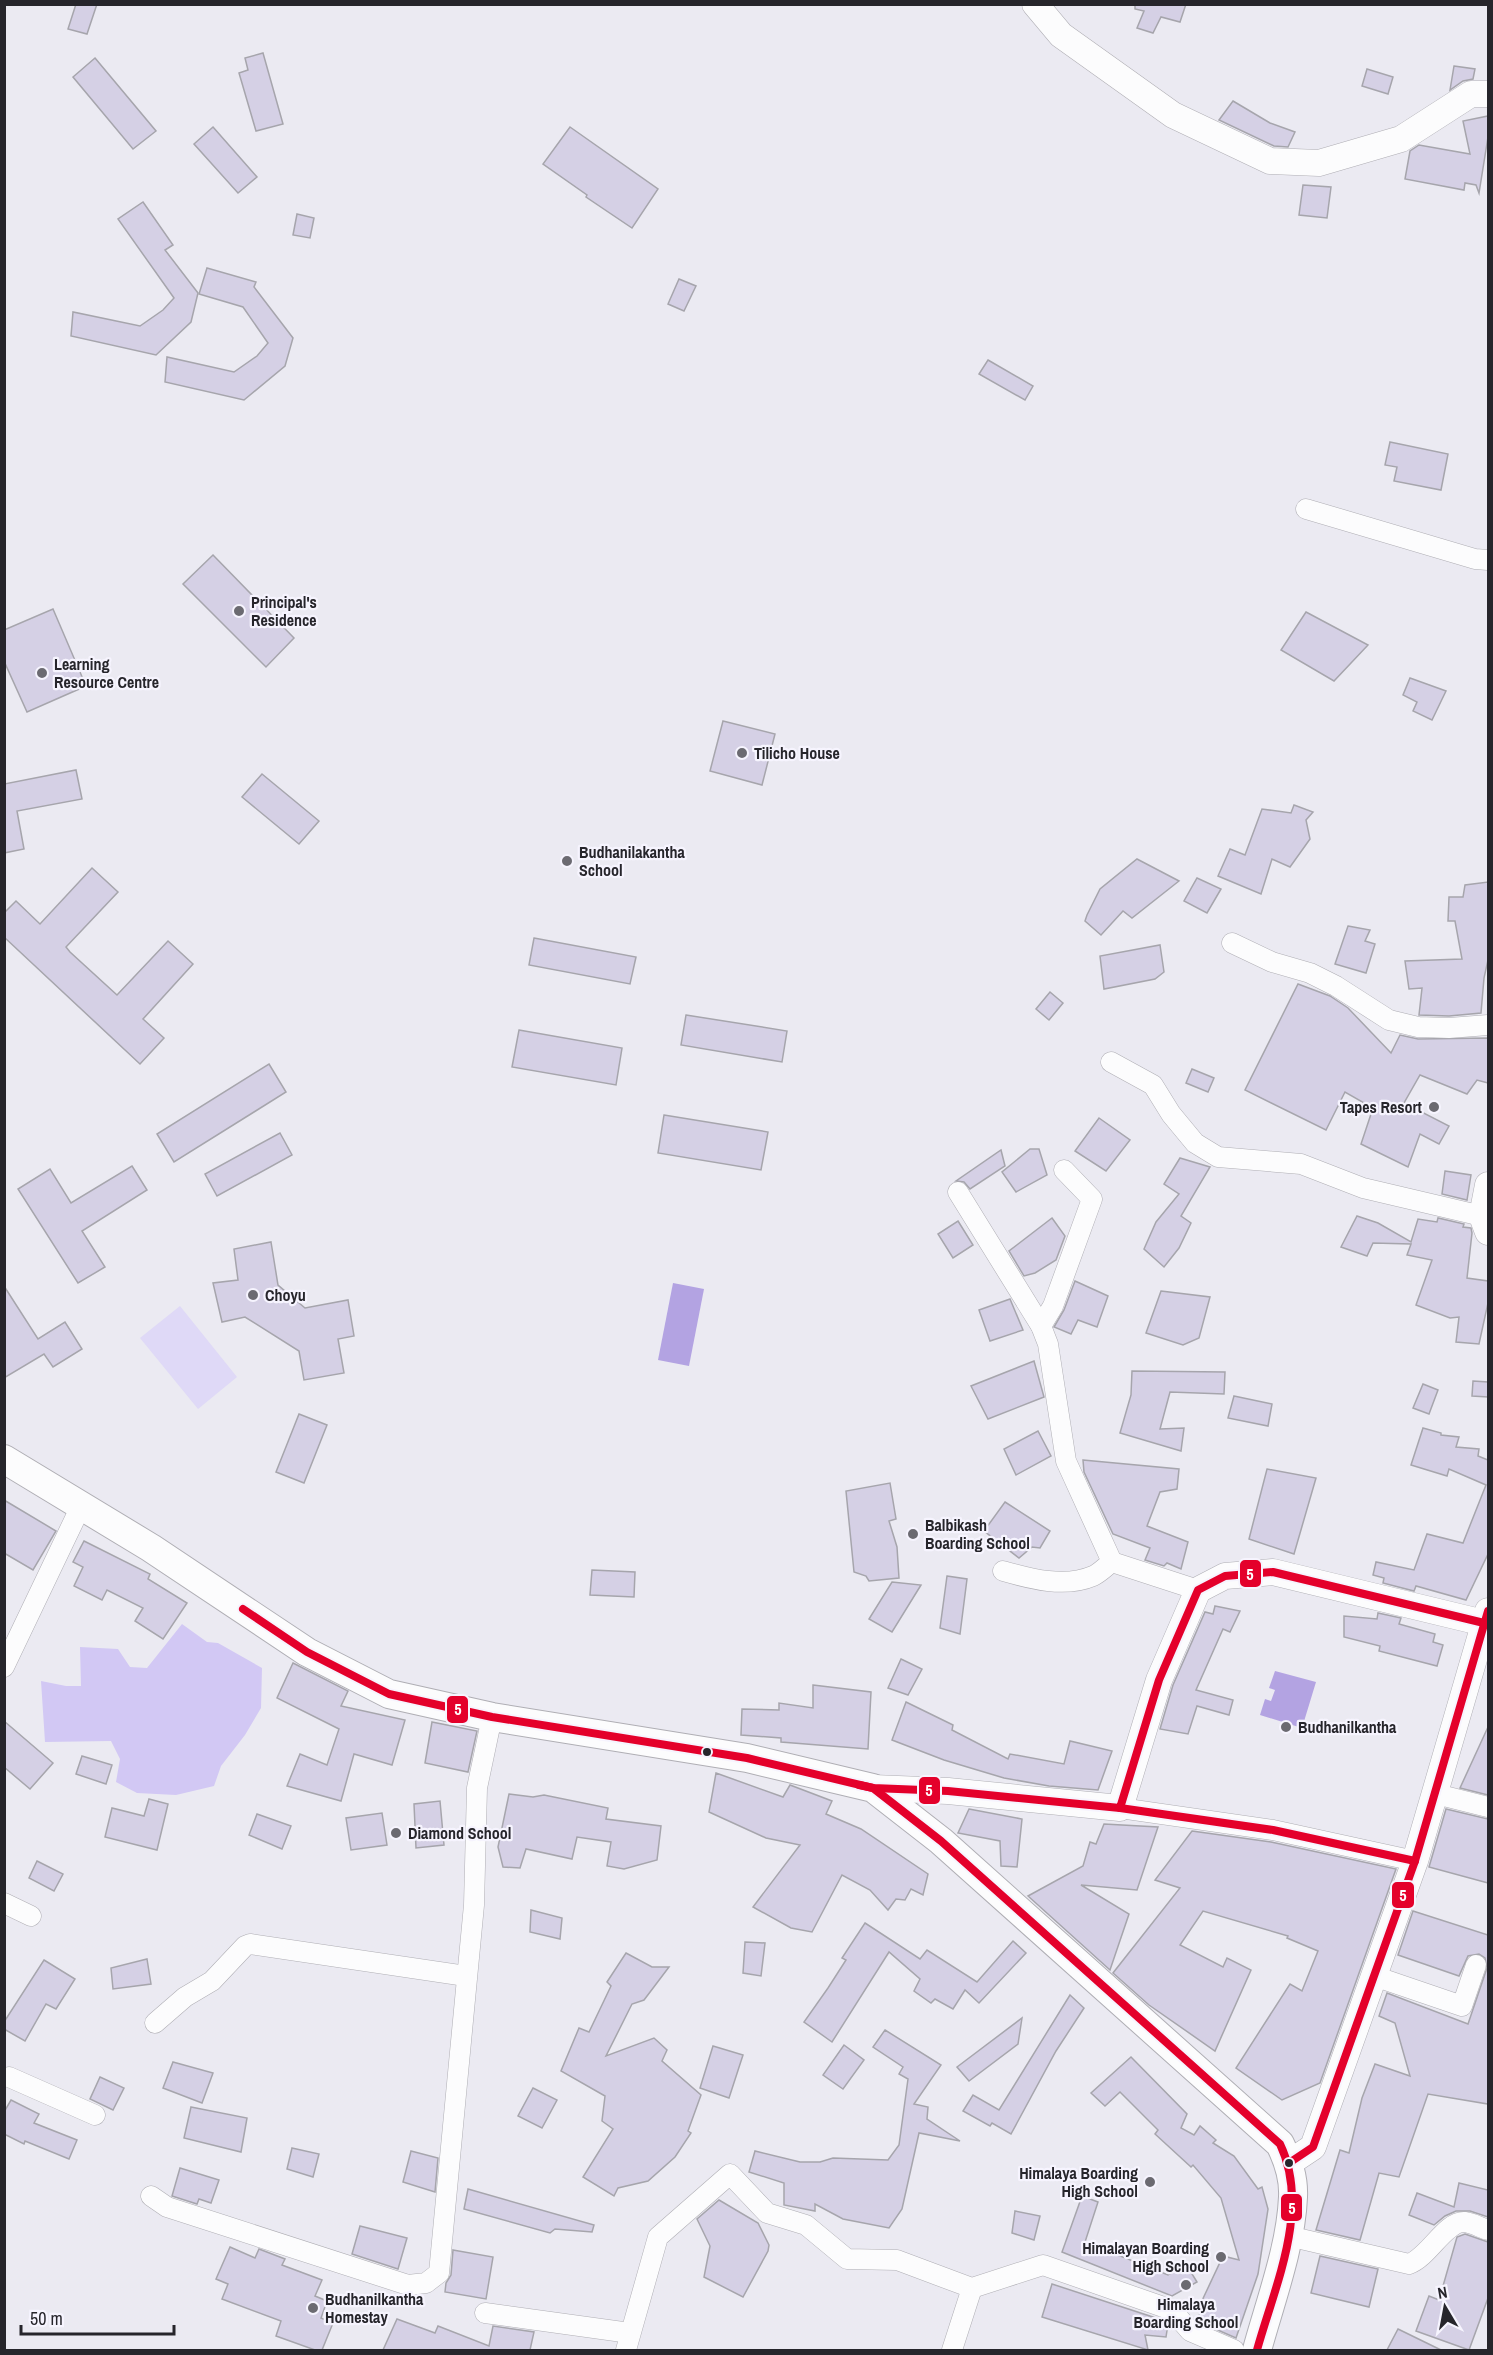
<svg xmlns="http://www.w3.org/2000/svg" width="1493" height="2355" font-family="'Archivo Narrow',sans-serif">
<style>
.green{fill:#dfd9f7}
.forest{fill:#d2c8f4}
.water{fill:#b3a3e2}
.building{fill:#d5d0e5;stroke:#a6a5ac;stroke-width:1.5}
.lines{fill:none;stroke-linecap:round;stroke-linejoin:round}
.minor-casing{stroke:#afaeb4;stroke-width:21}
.tertiary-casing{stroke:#afaeb4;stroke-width:27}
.secondary-casing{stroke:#afaeb4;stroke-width:30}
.minor{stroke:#fcfcfd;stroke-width:20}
.tertiary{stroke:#fcfcfd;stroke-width:26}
.secondary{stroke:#fcfcfd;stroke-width:28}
.bus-1-casing{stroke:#f6f4fe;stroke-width:12}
.bus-1{stroke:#e4002b;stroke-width:8}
.poi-dot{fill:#6b6a71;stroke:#f6f4fe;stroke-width:2}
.bus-dot{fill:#26252b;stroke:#f6f4fe;stroke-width:2}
.labels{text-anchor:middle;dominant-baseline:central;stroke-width:4.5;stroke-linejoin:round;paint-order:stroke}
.poi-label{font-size:16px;font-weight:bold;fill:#26252b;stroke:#f6f4fe;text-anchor:start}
.line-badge{stroke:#f6f4fe;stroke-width:2}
.badge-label{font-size:16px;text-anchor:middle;font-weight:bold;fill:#fff}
</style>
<rect width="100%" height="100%" fill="#ebeaf2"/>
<!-- green -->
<path class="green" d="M180 1306 237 1377 198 1409 140 1338Z"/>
<!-- forest -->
<path class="forest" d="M182 1624 207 1642 218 1643 262 1668 261 1708 245 1735 221 1766 214 1786 176 1795 137 1793 116 1782 120 1759 111 1741 45 1742 41 1681 66 1686H81L80 1647 118 1649 130 1667 147 1668Z"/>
<!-- water -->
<g class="water">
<path d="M673 1283 704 1289 689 1366 658 1360Z"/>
<path d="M1275 1671 1316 1682 1302 1728 1260 1715 1265 1699 1271 1701 1275 1690 1269 1688Z"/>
</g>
<!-- building -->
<g class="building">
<path d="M76 4H97L87 34 68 29Z"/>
<path d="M1135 4H1186L1180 22 1161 17 1153 33 1137 28 1144 11 1135 9Z"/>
<path d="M263 53 283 124 256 131 239 73 248 70 245 58Z"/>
<path d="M95 58 156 131 133 149 73 77Z"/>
<path d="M1454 66 1475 69 1473 79 1463 81 1450 90Z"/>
<path d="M1367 69 1393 77 1388 94 1362 86Z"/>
<path d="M1233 101 1270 123 1295 132 1288 147 1274 146 1219 120Z"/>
<path d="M1488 116V137L1479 193 1476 185 1465 183 1464 190 1405 179 1410 151 1419 145 1470 154 1463 121Z"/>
<path d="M213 127 257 177 238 193 194 144Z"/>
<path d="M570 127 658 189 632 228 586 197 587 195 543 164Z"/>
<path d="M1303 185 1331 187 1327 218 1299 215Z"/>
<path d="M143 202 173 245 165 250 198 293 191 322 156 355 71 336 73 312 140 326 163 310 174 298 118 219Z"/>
<path d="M297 214 314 218 310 238 293 235Z"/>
<path d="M207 268 256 282 254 287 293 338 285 366 244 400 165 382 167 357 234 372 257 356 268 343 243 307 199 294Z"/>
<path d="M679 279 696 286 684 311 668 304Z"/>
<path d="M988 360 1033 386 1025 400 979 374Z"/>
<path d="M1390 442 1448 454 1441 490 1394 481 1397 467 1385 465Z"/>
<path d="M213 555 294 638 266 667 183 584Z"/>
<path d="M53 609 86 686 27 712 4 661V630Z"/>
<path d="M1306 612 1368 645 1334 681 1281 650Z"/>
<path d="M1410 678 1446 691 1432 720 1413 711 1417 702 1403 695Z"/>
<path d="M723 721 775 734 762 785 710 771Z"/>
<path d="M76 770 82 799 17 811 24 849 4 853V784Z"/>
<path d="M262 774 319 821 299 844 242 797Z"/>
<path d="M1294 805 1313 812 1306 820 1310 839 1290 867 1272 859 1261 894 1218 876 1230 849 1245 855 1262 809 1291 813Z"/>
<path d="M1137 859 1179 881 1132 918 1123 911 1101 935 1085 921 1087 915 1100 889Z"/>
<path d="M92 868 118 892 66 947 70 952 117 995 168 941 193 964 143 1019 164 1038 140 1064 4 937V913L16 901 40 924Z"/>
<path d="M1197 878 1221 889 1207 913 1184 901Z"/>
<path d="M1488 882V960L1484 978 1481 1013 1449 1016 1419 1015 1422 988 1409 989 1405 961 1462 959 1455 921H1448L1449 897H1463L1465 885Z"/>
<path d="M1348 926 1370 930 1365 941 1375 944 1366 973 1335 964Z"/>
<path d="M534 938 636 957 630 984 529 965Z"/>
<path d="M1160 945 1164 972 1155 979 1104 989 1100 956Z"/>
<path d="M1298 984 1330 996 1348 1008 1391 1053 1400 1035 1418 1039 1488 1038V1083L1477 1080 1467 1094 1420 1075 1404 1103 1449 1126 1439 1144 1420 1134 1408 1167 1361 1144 1373 1108 1345 1092 1326 1130 1245 1090Z"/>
<path d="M1050 992 1063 1003 1049 1020 1036 1009Z"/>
<path d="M686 1015 787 1031 782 1062 681 1045Z"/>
<path d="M519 1030 622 1048 616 1085 512 1067Z"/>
<path d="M269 1064 286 1092 174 1162 157 1134Z"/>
<path d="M1192 1069 1214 1078 1208 1092 1186 1083Z"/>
<path d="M664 1115 768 1132 761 1170 658 1153Z"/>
<path d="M1099 1118 1130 1140 1106 1171 1075 1151Z"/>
<path d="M280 1133 292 1155 217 1196 205 1174Z"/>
<path d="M1030 1149H1039L1047 1175 1016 1192 1002 1172Z"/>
<path d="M1001 1150 1005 1166 970 1189 964 1182 956 1181Z"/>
<path d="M1180 1158 1210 1167 1181 1216 1191 1223 1179 1248 1164 1267 1144 1249 1156 1222 1179 1194 1164 1184Z"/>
<path d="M132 1166 147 1190 82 1231 105 1267 78 1283 18 1189 50 1169 71 1203Z"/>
<path d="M1445 1171 1471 1175 1467 1200 1442 1194Z"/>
<path d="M1357 1216 1378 1223 1411 1242 1418 1219 1437 1222 1438 1218 1464 1224 1463 1227 1471 1228 1472 1233 1467 1278 1488 1281V1303L1479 1344 1456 1342 1459 1317 1450 1318 1416 1305 1432 1260 1407 1255 1411 1244 1373 1243 1367 1256 1341 1247Z"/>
<path d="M1052 1218 1065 1236 1056 1260 1035 1273 1024 1276 1009 1251Z"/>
<path d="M958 1221 973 1245 953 1258 938 1234Z"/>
<path d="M271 1242 278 1285 305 1308 348 1300 354 1336 338 1339 344 1373 304 1380 299 1351 245 1317 222 1322 213 1283 238 1280 234 1249Z"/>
<path d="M1075 1281 1108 1296 1097 1327 1078 1320 1071 1334 1054 1327 1064 1310Z"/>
<path d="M4 1286 38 1339 65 1322 82 1349 53 1367 44 1354 4 1378Z"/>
<path d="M1161 1291 1210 1297 1199 1338 1183 1345 1146 1333Z"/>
<path d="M1010 1299 1023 1330 990 1341 979 1310Z"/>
<path d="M1034 1361 1044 1397 988 1419 971 1386Z"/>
<path d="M1132 1371 1225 1372 1224 1394 1170 1392 1160 1429 1184 1428 1181 1451 1120 1433 1131 1395Z"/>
<path d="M1473 1381 1488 1382V1397L1472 1396Z"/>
<path d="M1423 1384 1438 1390 1429 1414 1413 1408Z"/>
<path d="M1234 1396 1272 1404 1268 1426 1228 1418Z"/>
<path d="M299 1414 327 1425 304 1483 276 1472Z"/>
<path d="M1423 1428 1441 1433V1435L1459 1437 1456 1447 1479 1449 1478 1456 1488 1460V1554L1466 1600 1416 1586 1414 1591 1383 1583 1384 1578 1373 1575 1376 1562 1414 1570 1427 1534 1463 1543 1486 1485 1449 1469 1447 1476 1411 1465Z"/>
<path d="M1038 1431 1051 1456 1016 1475 1004 1449Z"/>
<path d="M1083 1460 1179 1469 1177 1489 1160 1492 1147 1526 1188 1542 1181 1569 1167 1563 1164 1566 1145 1560 1150 1548 1113 1534 1084 1472Z"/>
<path d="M1267 1469 1316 1478 1294 1554 1249 1539Z"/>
<path d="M890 1483 896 1519 889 1521 897 1547 899 1578 869 1581 866 1576 854 1572 846 1491Z"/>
<path d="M4 1500 56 1531 33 1570 4 1553Z"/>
<path d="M1005 1502 1050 1531 1040 1548 1032 1547 1019 1558 984 1531Z"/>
<path d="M84 1541 150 1574 148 1579 187 1603 163 1639 135 1621 143 1608 107 1590 102 1600 74 1586 83 1567 73 1562Z"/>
<path d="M592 1570 635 1572 634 1597 590 1595Z"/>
<path d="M947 1576 967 1579 960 1634 940 1628Z"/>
<path d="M892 1582 921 1585 892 1632 869 1619Z"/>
<path d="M1215 1606 1240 1611 1230 1632 1223 1629 1196 1690 1233 1700 1229 1715 1197 1706 1188 1734 1160 1729 1173 1685 1205 1612 1213 1614Z"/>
<path d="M1378 1613 1401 1618 1399 1624 1435 1634 1433 1642 1443 1645 1437 1666 1379 1651 1380 1646 1344 1637V1616L1377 1619Z"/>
<path d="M901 1659 922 1669 908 1695 888 1688Z"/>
<path d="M293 1663 348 1691 341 1706 405 1720 392 1765 354 1754 341 1801 287 1786 300 1754 327 1765 339 1729 277 1698Z"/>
<path d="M813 1685 871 1692 868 1749 781 1742V1738L741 1735 742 1709 779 1710V1703L813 1708Z"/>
<path d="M906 1702 953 1725 952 1730 1008 1759 1010 1754 1064 1764 1070 1741 1112 1751 1098 1790 1049 1786 1004 1778 944 1760 892 1740Z"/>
<path d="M4 1721 53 1763 30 1789 4 1767Z"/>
<path d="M432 1722 477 1731 468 1772 425 1763Z"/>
<path d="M1488 1727V1795L1460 1788Z"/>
<path d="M82 1756 112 1765 106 1784 76 1774Z"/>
<path d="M716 1773 783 1797 790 1785 832 1801 826 1814 861 1829 928 1874 923 1895 911 1889 905 1900 896 1899 888 1910 870 1890 842 1875 812 1932 791 1928 753 1907 800 1845 766 1838 709 1812Z"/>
<path d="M509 1794 533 1797 544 1795 608 1808 606 1819 661 1826 657 1860 624 1869 607 1866 611 1842 577 1837 572 1859 526 1849 520 1868 503 1867 498 1847Z"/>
<path d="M149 1799 168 1804 157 1850 105 1837 112 1808 144 1816Z"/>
<path d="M440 1801 444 1845 416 1848 414 1804Z"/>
<path d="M969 1809 1022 1819 1017 1867 1001 1866 1000 1841 958 1833Z"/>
<path d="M1446 1809 1488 1819V1883L1429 1867Z"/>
<path d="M382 1813 387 1845 351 1850 346 1818Z"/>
<path d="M257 1814 291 1826 282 1849 249 1835Z"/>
<path d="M1104 1824 1158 1827 1137 1890 1081 1885 1129 1914 1110 1970 1028 1896 1083 1866 1090 1842 1096 1844Z"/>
<path d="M1192 1831 1271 1842 1396 1869 1320 2083 1282 2100 1236 2068 1290 1984 1302 1991 1318 1951 1287 1938 1288 1936 1203 1911 1180 1945 1223 1967 1227 1958 1251 1970 1215 2051 1149 2005 1113 1973 1180 1888 1155 1880Z"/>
<path d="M37 1861 63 1874 54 1891 29 1878Z"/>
<path d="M531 1910 562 1918 560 1939 530 1932Z"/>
<path d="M1413 1911 1488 1935V2104L1428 2094 1399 2177 1379 2173 1360 2240 1316 2230 1340 2150 1349 2153 1362 2098 1375 2064 1410 2076 1395 2023 1379 2016 1387 1993 1468 2024 1487 1968 1485 1958 1479 1954 1468 1956 1459 1976 1398 1955Z"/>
<path d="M865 1923 920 1959 927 1950 977 1982 1013 1941 1026 1953 979 2003 965 1990 953 2009 935 1999 931 2003 914 1991 920 1979 889 1952 832 2042 804 2022 828 1988 846 1960 842 1958Z"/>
<path d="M745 1942 765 1943 761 1976 743 1973Z"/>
<path d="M626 1953 652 1967H669L644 2000 632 2004 606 2056 654 2038 667 2050 662 2061 701 2095 688 2131 691 2133 675 2157 648 2181 618 2188 614 2196 583 2177 613 2129 602 2121 605 2096 561 2071 579 2028 589 2032 611 1986 607 1982Z"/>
<path d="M147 1959 151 1984 113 1989 111 1968Z"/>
<path d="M44 1960 75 1979 56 2009 46 2004 25 2041 4 2029V2022Z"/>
<path d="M1070 1995 1084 2008 1056 2051 1011 2134 992 2123 990 2126 963 2111 973 2095 999 2110Z"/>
<path d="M1022 2018 1018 2044 969 2081 957 2067Z"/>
<path d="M885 2030 941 2065 914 2104 928 2107 927 2119 960 2141 919 2133 902 2209 889 2228 843 2219 815 2204V2211L784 2205V2183L749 2172 755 2151 800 2162H820L833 2158 888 2160 899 2145 908 2079 899 2074 903 2067 873 2047Z"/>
<path d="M844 2045 864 2060 843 2089 823 2075Z"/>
<path d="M713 2046 743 2055 729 2098 700 2088Z"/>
<path d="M1131 2057 1187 2114 1181 2128 1194 2135 1200 2126 1216 2140 1213 2143 1234 2156 1258 2189 1262 2187 1268 2209 1258 2274 1236 2338 1197 2321 1202 2308 1199 2307 1223 2256 1239 2260 1221 2198 1193 2165 1191 2167 1155 2134 1158 2130 1120 2092 1105 2106 1091 2093Z"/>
<path d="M173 2062 213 2073 202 2103 163 2088Z"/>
<path d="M100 2077 124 2088 113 2110 90 2099Z"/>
<path d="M533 2088 557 2100 542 2128 518 2116Z"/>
<path d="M11 2100 39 2114 34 2123 77 2140 69 2159 25 2141 24 2144 4 2134V2112Z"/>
<path d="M191 2107 247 2118 241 2152 184 2138Z"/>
<path d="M292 2148 319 2154 313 2177 287 2169Z"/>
<path d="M411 2151 438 2158 435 2192 403 2182Z"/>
<path d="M180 2168 219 2180 211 2203 199 2199 197 2204 172 2196Z"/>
<path d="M1459 2183 1488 2190V2217L1470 2211H1456L1445 2216 1434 2225 1409 2215 1417 2193 1454 2207Z"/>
<path d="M468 2189 594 2225 592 2232 555 2229 550 2233 464 2209Z"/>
<path d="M1082 2196 1098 2202 1085 2242 1168 2275 1186 2264 1197 2282 1172 2296 1062 2252Z"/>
<path d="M719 2200 758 2223 769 2245 768 2251 743 2297 704 2277 710 2246 697 2219Z"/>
<path d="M1015 2211 1040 2216 1034 2240 1012 2233Z"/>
<path d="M360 2226 407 2238 398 2269 352 2254Z"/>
<path d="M1465 2234 1488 2242V2298L1469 2350 1416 2331 1429 2296 1439 2300 1457 2237Z"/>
<path d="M230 2247 255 2258 259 2249 285 2259 282 2265 322 2280 315 2296 327 2301 321 2318 333 2323 322 2350H315L276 2336 281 2321 222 2299 228 2284 216 2279Z"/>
<path d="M453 2250 493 2257 486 2299 445 2292 446 2283 451 2275Z"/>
<path d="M1320 2256 1378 2269 1369 2307 1311 2293Z"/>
<path d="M1052 2284 1165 2321 1168 2324 1166 2337 1145 2335 1148 2350 1042 2317Z"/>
<path d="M397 2319 435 2333 438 2326 489 2346 493 2326 534 2332 530 2350H383Z"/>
<path d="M1398 2329 1441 2350H1387Z"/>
</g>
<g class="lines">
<defs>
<g id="minor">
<path d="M1306 509 1475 559 1488 560"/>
<path d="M1232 943 1272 962 1310 973 1336 986 1389 1020 1418 1027 1449 1028 1488 1025"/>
<path d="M1111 1062 1153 1085 1171 1114 1195 1143 1218 1157 1301 1164 1363 1188 1482 1216"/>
<path d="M958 1192 1041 1326 1048 1344 1066 1461 1112 1562 1198 1590"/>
<path d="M1041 1326 1053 1306 1092 1199 1064 1170"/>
<path d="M1003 1571C1031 1579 1065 1588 1093 1576 1100 1573 1106 1566 1112 1562"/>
<path d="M4 1667 81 1506"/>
<path d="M1436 1794 1488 1807"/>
<path d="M1120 1808 1273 1830 1415 1861"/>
<path d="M4 1903 31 1916"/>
<path d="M1374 1976 1462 2006 1476 1965"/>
<path d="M155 2023 185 1997 212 1981 245 1946 250 1944 466 1976"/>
<path d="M9 2077 95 2115"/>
<path d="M151 2196 167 2207 408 2285 426 2283 439 2273 474 1905 477 1788 492 1717"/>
<path d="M1288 2236 1409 2264C1429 2257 1446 2220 1465 2222 1473 2223 1481 2228 1488 2230"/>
<path d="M485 2313 630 2333"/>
<path d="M626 2350 658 2237 730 2174 767 2213 806 2225 847 2259 897 2260 972 2288 1043 2265 1172 2310 1190 2331 1234 2350"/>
<path d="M952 2350 972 2288"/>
</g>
<g id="tertiary">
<path d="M1035 4 1061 35 1173 115 1270 161 1319 163 1401 139 1471 94H1488"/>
<path d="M1488 1185 1482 1216 1488 1232"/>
<path d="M873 1788 948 1791 1120 1808 1159 1680 1198 1590 1225 1576 1273 1572 1484 1623"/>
<path d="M1289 2163 1313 2147 1415 1861 1488 1611"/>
</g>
<path id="secondary" d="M4 1459 151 1548 307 1652 389 1694 492 1717 747 1758 873 1788 941 1841 1280 2144C1288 2160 1294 2178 1293 2197 1291 2247 1270 2302 1257 2350"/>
</defs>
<!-- minor casing -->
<use href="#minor" class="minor-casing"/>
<!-- tertiary casing -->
<use href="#tertiary" class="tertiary-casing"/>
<!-- secondary casing -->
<use href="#secondary" class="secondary-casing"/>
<!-- minor -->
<use href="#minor" class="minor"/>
<!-- tertiary -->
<use href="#tertiary" class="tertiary"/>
<!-- secondary -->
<use href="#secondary" class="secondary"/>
<defs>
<g id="bus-1">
<path d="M243 1609 307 1652 389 1694 492 1717 747 1758 873 1788 948 1791 1120 1808 1159 1680 1198 1590 1225 1576 1273 1572 1484 1623"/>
<path d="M859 1785 873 1788 941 1841 1280 2144C1311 2209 1275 2285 1257 2350"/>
<path d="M1120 1808 1273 1830 1415 1861"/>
<path d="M1289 2163 1313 2147 1415 1861 1488 1611"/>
</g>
</defs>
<!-- bus-1 casing -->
<use href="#bus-1" class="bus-1-casing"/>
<!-- bus-1 -->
<use href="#bus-1" class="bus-1"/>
</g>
<!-- markers -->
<g class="poi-dot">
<circle cx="239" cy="611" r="6"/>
<circle cx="42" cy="673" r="6"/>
<circle cx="742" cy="753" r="6"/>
<circle cx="567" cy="861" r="6"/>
<circle cx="1434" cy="1107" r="6"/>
<circle cx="253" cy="1295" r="6"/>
<circle cx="913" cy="1534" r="6"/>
<circle cx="1286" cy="1727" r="6"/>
<circle cx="396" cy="1833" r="6"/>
<circle cx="1150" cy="2182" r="6"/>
<circle cx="1221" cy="2257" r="6"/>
<circle cx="1186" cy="2285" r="6"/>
<circle cx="313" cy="2308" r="6"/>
</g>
<g class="bus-dot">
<circle cx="707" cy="1752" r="5"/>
<circle cx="1289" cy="2163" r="5"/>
</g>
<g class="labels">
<!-- poi labels -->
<g class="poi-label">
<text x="251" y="602">Principal's<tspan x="251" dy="18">Residence</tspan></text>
<text x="54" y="664">Learning<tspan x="54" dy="18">Resource Centre</tspan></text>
<text x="754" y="753">Tilicho House</text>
<text x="579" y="852">Budhanilakantha<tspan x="579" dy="18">School</tspan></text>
<text x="1422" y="1107" text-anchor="end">Tapes Resort</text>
<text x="265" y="1295">Choyu</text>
<text x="925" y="1525">Balbikash<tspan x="925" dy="18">Boarding School</tspan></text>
<text x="1298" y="1727">Budhanilkantha</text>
<text x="408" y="1833">Diamond School</text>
<text x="1138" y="2173" text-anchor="end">Himalaya Boarding<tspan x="1138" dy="18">High School</tspan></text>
<text x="1209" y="2248" text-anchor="end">Himalayan Boarding<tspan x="1209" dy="18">High School</tspan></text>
<text x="325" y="2299">Budhanilkantha<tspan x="325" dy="18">Homestay</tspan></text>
<text x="1186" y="2304" text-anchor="middle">Himalaya<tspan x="1186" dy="18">Boarding School</tspan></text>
</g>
</g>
<g class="line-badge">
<rect x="1239" y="1559" width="23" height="29" rx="6" fill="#e4002b"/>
<rect x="446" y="1695" width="23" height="29" rx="6" fill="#e4002b"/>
<rect x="918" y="1776" width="23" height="29" rx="6" fill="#e4002b"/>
<rect x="1391" y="1881" width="24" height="28" rx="6" fill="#e4002b"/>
<rect x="1280" y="2193" width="23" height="29" rx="6" fill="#e4002b"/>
</g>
<g class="badge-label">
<text x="1250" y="1580">5</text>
<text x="458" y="1715">5</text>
<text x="929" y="1796">5</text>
<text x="1403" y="1901">5</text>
<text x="1292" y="2214">5</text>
</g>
<!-- border -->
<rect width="1493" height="2355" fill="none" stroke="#26252b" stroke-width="12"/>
<!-- north arrow -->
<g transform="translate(1445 2307) rotate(350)" stroke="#f6f4fe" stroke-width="4.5" paint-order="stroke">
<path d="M0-4.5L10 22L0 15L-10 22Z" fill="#26252b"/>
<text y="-9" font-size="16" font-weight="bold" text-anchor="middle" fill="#26252b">N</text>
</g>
<!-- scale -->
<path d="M21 2325v9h153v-9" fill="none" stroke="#26252b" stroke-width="3"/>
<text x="30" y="2325" font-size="18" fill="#26252b" stroke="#f6f4fe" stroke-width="4.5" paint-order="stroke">50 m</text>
</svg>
